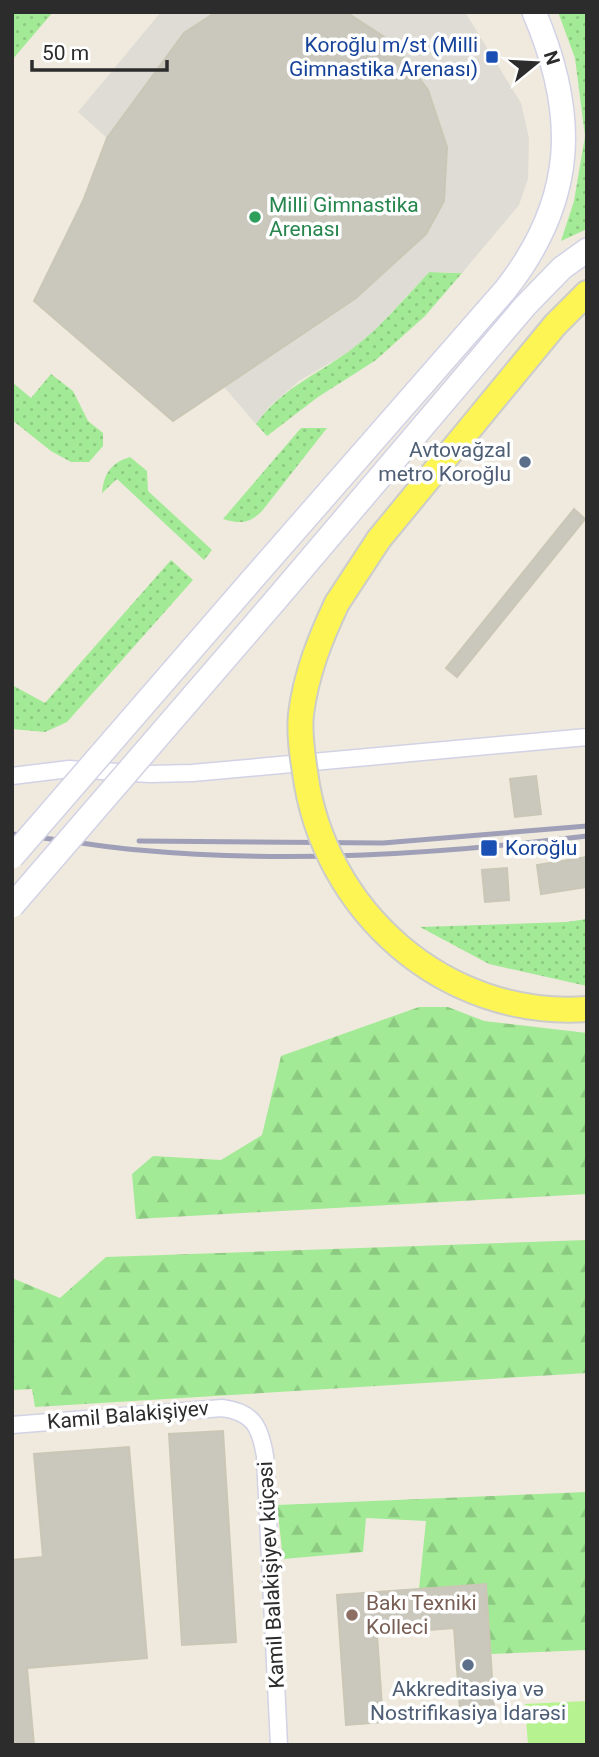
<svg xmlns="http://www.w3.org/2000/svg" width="599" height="1757" font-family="Roboto,sans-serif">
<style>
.grass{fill:url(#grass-dots)}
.forest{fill:url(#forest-firs)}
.pitch{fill:#b6f290}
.plaza{fill:#dedcd4}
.building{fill:#cac7bc;stroke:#cac7b6;stroke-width:2}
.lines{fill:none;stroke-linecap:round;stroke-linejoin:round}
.street-casing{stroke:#d2d2e6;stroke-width:19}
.secondary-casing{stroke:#d2d2e6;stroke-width:26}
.primary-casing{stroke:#ccc;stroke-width:28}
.street{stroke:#fff;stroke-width:16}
.secondary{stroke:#fff;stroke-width:23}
.primary{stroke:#fdf553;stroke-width:24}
.rail{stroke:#a09fb8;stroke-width:5}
.secondary-bridge-casing{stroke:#d2d2e6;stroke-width:26;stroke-linecap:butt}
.primary-bridge-casing{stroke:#ccc;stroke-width:28;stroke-linecap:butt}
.secondary-bridge{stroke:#fff;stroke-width:23}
.primary-bridge{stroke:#fdf553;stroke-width:24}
.transit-dot{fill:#1a4fb4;stroke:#fff;stroke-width:2.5}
.leisure-dot{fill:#2e9e5b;stroke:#fff;stroke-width:2.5}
.service-dot{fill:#5c6f8a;stroke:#fff;stroke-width:2.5}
.education-dot{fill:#8d6e63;stroke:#fff;stroke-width:2.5}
.labels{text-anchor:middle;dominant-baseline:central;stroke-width:7;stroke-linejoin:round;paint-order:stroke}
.transit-label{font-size:21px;fill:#164399;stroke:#fff;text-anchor:end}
.leisure-label{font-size:21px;fill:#27864d;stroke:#fff;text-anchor:start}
.service-label{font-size:21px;fill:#4e5e75;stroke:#fff;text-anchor:end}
.street-label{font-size:21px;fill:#2c2c2c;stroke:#fff}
.education-label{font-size:21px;fill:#785e54;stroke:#fff;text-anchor:start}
</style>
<defs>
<pattern id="grass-dots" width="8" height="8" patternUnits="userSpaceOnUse" patternTransform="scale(1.75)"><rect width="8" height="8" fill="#a2ea95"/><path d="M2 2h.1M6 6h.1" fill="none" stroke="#8cc981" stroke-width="1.8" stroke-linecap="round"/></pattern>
<pattern id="forest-firs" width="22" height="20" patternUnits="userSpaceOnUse" patternTransform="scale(1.75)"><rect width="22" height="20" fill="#a2ea95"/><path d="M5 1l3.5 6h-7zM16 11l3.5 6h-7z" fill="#8cc981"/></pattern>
</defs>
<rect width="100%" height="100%" fill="#efeadd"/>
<!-- grass -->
<g class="grass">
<path d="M12 12H53L12 60Z"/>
<path d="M558 12H587V229L561 241 574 201 585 136 575 58Z"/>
<path d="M429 272 462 273 425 316 376 360 318 397 267 436 256 424C282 388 315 376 349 351 379 329 404 299 429 272Z"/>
<path d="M51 374 73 391 88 421 103 433V446L89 462H71L51 451 12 420V382L31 398Z"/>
<path d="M301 428H327L262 511C249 524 240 524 223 519Z"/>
<path d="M130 457 147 471 148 491 212 550 204 560 117 479 102 493C104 473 111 463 130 457Z"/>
<path d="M171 560 193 580 67 722 45 732 12 729V685L45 703Z"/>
<path d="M587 919V986L489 964 420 927 567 922Z"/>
</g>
<!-- forest -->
<g class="forest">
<path d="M419 1007H448L484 1021 587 1033V1194L136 1219 132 1174 153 1156 221 1160 262 1135 281 1056Z"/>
<path d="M587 1240V1373L35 1407 32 1389 12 1390V1278L60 1298 106 1257Z"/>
<path d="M587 1492V1650L490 1654 486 1584 419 1589 426 1521 366 1518 363 1552 283 1559 277 1505Z"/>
</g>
<!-- pitch -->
<path class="pitch" d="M587 1701V1745H528L525 1704Z"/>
<!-- plaza -->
<g class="plaza">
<path d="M161 12H216L184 33 107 138 78 112Z"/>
<path d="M346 12H465L521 103 529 138 528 179 519 205 462 273 429 272 375 330 348 352 299 381 269 407 256 424 224 387 356 298 426 234 444 201 447 147 428 90 392 42Z"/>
</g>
<!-- building -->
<g class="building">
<path d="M216 12H346L392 42 428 90 447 147 444 201 426 234 356 298 173 421 34 301 83 201 107 138 184 33Z"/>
<path d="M574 509 585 519 457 677 446 668Z"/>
<path d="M536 776 541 814 515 817 510 779Z"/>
<path d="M587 857V887L541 894 537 865Z"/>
<path d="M507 868 509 900 485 902 482 870Z"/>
<path d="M223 1431 236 1642 182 1645 169 1434Z"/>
<path d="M129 1447 147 1658 27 1668 34 1745H12V1560L43 1557 34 1454Z"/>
<path d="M486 1584 494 1709 460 1711 454 1628 377 1634 383 1722 346 1725 337 1595Z"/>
</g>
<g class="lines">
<defs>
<g id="street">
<path d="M12 776 69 769 150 774 192 773 587 737"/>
<path d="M12 1425 222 1408C253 1412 260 1426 265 1456L279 1745"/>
</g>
<g id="secondary">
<path d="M250 582 506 289C576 199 578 115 534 12"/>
<path d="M274 602 525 306 562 268 587 250"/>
</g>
<path id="primary" d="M337 603 379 539 555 325 587 293"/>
</defs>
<!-- street casing -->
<use href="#street" class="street-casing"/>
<!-- secondary casing -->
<use href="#secondary" class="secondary-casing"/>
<!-- primary casing -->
<use href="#primary" class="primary-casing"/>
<!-- street -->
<use href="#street" class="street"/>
<!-- secondary -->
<use href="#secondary" class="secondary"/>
<!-- primary -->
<use href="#primary" class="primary"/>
<!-- rail -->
<g class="rail">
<path d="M12 834C55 839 97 846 139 850 288 864 439 854 587 836"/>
<path d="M139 841 383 843 587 826"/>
</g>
<defs>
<g id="secondary-bridge">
<path d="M12 857 250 582"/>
<path d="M12 906 274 602"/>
</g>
<path id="primary-bridge" d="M337 603C320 639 306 674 301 714 299 733 302 753 305 772 323 911 445 1019 587 1009"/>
</defs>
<!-- secondary-bridge casing -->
<use href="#secondary-bridge" class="secondary-bridge-casing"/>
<!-- primary-bridge casing -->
<use href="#primary-bridge" class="primary-bridge-casing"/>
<!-- secondary-bridge -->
<use href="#secondary-bridge" class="secondary-bridge"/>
<!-- primary-bridge -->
<use href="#primary-bridge" class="primary-bridge"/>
</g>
<!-- markers -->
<g class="transit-dot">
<rect x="485" y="50" width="14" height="14" rx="3.5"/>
<rect x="480" y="839" width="18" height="18" rx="3.5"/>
</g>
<circle class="leisure-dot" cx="255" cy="217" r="7"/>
<g class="service-dot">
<circle cx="525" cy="462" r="7"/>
<circle cx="468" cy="1665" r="7"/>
</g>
<circle class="education-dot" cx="352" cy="1615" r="7"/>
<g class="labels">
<!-- transit labels -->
<g class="transit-label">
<text x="478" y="45">Koroğlu m/st (Milli<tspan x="478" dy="24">Gimnastika Arenası)</tspan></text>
<text x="505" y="848" text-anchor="start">Koroğlu</text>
</g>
<!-- leisure labels -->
<g class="leisure-label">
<text x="269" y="205">Milli Gimnastika<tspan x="269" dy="24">Arenası</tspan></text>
</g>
<!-- service labels -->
<g class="service-label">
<text x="511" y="450">Avtovağzal<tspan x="511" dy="24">metro Koroğlu</tspan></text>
<text x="468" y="1689" text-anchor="middle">Akkreditasiya və<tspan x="468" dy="24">Nostrifikasiya İdarəsi</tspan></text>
</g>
<!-- street labels -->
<g class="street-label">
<text transform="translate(128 1415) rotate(-5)">Kamil Balakişiyev</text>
<text transform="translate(271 1575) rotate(-93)">Kamil Balakişiyev küçəsi</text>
</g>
<!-- education labels -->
<g class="education-label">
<text x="366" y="1603">Bakı Texniki<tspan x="366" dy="24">Kolleci</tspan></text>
</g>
</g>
<!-- border -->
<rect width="599" height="1757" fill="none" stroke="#2c2c2c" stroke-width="28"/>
<!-- north arrow -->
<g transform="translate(536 63) rotate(72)" stroke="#ffffff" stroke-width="5" paint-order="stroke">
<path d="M0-5L12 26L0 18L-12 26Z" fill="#2c2c2c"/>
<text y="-10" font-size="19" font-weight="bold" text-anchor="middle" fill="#2c2c2c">N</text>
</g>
<!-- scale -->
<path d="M32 60v10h135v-10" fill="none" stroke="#2c2c2c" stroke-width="3.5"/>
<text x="42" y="60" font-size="21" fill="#2c2c2c" stroke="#ffffff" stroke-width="5" paint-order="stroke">50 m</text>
</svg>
